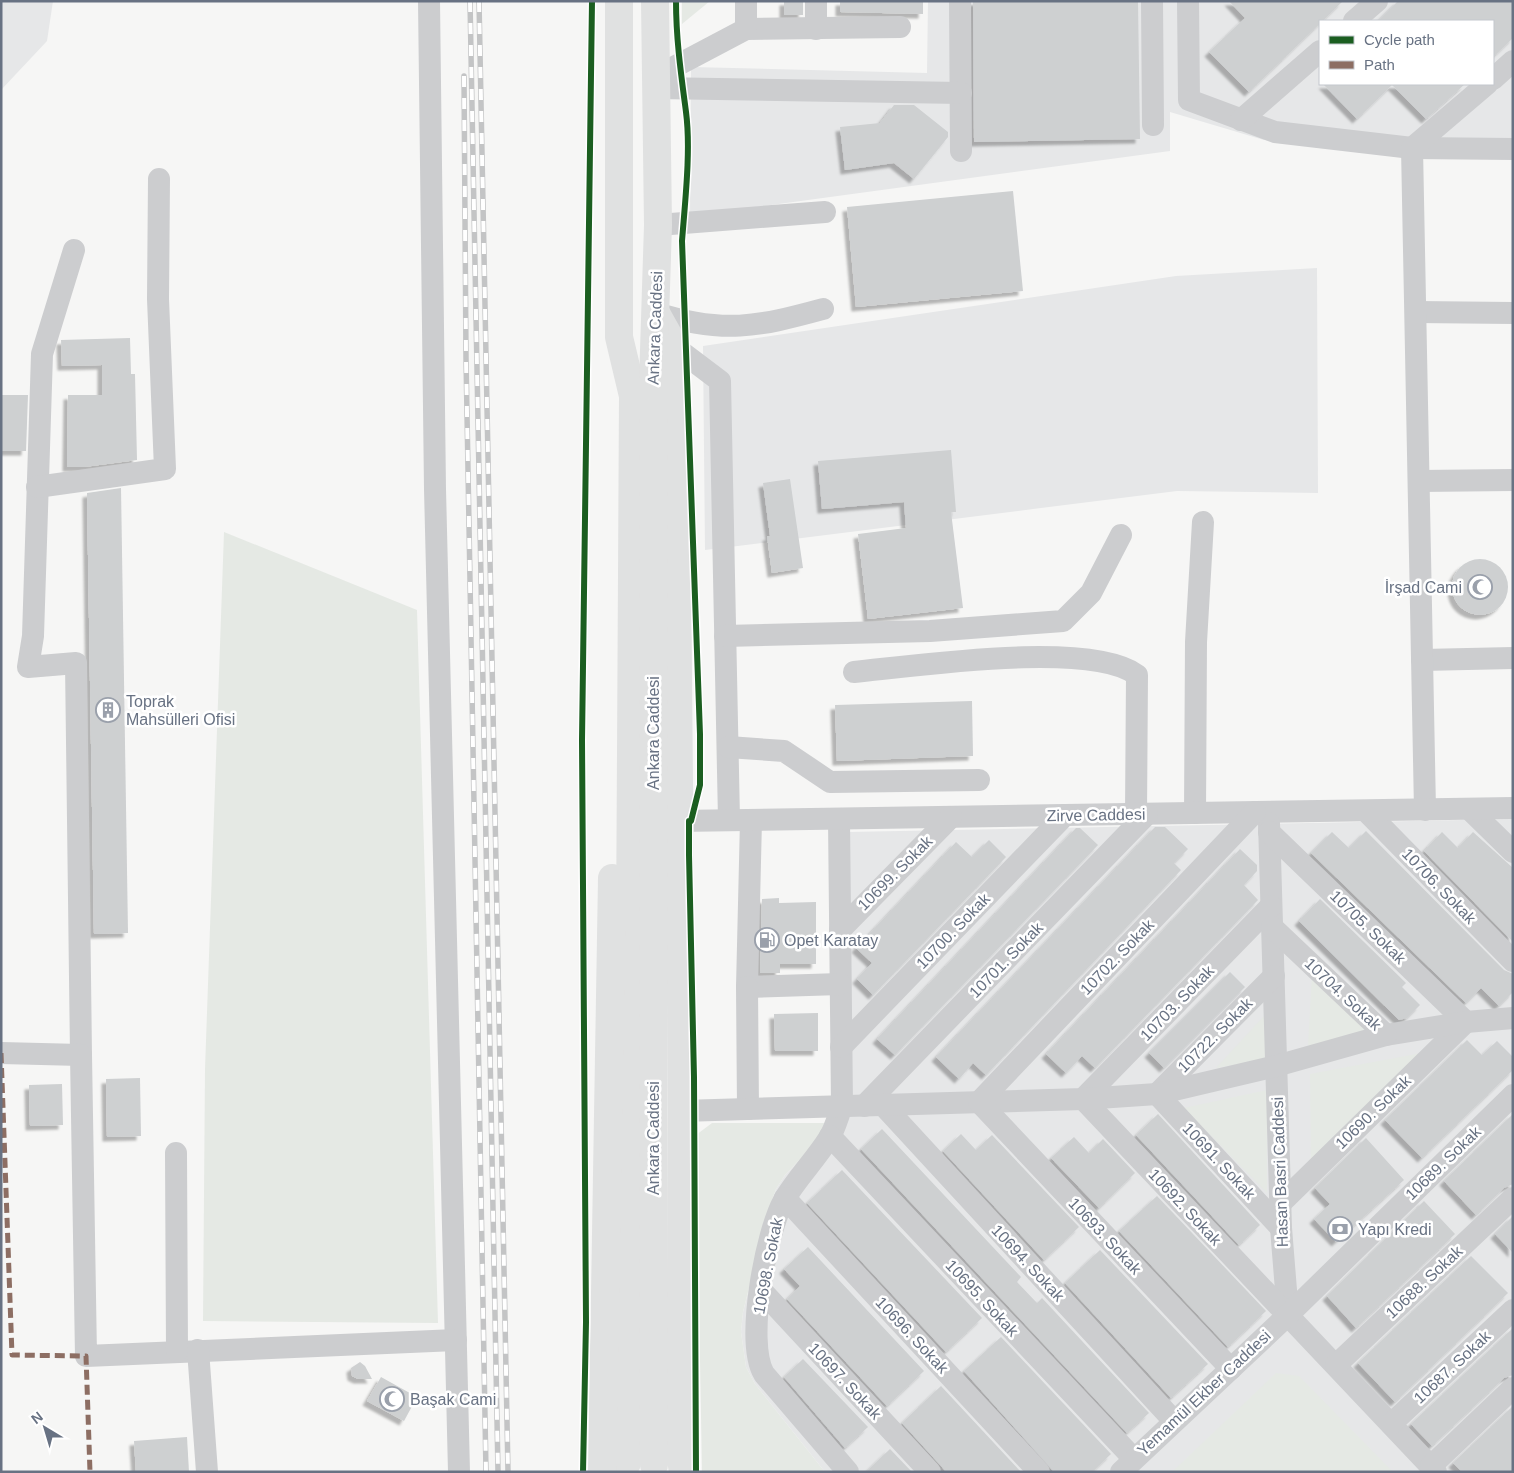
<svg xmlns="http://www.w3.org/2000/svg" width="1514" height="1473" font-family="Arial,sans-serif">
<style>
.built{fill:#e6e7e8;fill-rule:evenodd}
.green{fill:#e5e9e4}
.building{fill:#ced0d1;filter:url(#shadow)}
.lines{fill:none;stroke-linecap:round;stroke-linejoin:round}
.minor{stroke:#cccdcf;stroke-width:22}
.highway{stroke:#e0e1e1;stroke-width:28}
.rail-casing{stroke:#c3c4c5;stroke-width:5.5}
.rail{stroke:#fff;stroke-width:4;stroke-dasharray:11;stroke-linecap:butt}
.quiet{stroke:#8d6e63;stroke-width:5;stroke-dasharray:10 5;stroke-linecap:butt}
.cycleway-casing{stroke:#fff;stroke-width:9}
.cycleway{stroke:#1b5e20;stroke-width:6}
.labels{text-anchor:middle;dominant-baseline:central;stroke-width:5;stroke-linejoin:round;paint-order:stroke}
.street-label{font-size:16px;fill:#687283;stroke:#fff}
.poi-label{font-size:16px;fill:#687283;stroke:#fff;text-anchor:start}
</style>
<defs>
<filter id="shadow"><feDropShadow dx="-4.5" dy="4.5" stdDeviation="1" flood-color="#0004"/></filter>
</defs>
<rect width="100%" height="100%" fill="#f6f6f5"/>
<!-- built -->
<g class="built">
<path d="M1 1H53L47 41 1 90Z"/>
<path d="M928 1H1513V156L1264 140 1170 112V151L690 216 691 67 927 73ZM1320 21H1493V84H1320Z"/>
<path d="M1317 268 1318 493 1177 491 705 550 703 346 1176 276Z"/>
<path d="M1513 819V1472H825L755 1384 746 1367 741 1332 743 1312 769 1208 776 1189 785 1175 825 1133 849 1083 847 832Z"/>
</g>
<!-- green -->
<g class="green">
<path d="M682 1H710L682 24Z"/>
<path d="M224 532 417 610 438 1323 203 1321 205 1069Z"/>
<path d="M1312 974 1372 1034 1308 1046Z"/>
<path d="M1265 1015 1269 1059 1216 1068Z"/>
<path d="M1432 1051 1311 1168 1310 1074Z"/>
<path d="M1267 1090V1193L1184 1108Z"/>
<path d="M712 1123H826L825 1133 785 1175 776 1189 769 1208 743 1312 741 1332 746 1367 755 1384 825 1472H702L696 1135Z"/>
<path d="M1276 1373 1299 1376 1393 1472H1172Z"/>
</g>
<!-- building -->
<g class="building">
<rect x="784" y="1" width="19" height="14"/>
<path d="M840 1H923V14L840 12Z"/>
<path d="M973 1H1138L1140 139 974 142Z"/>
<path d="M1229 1H1343L1249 92 1209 52 1245 18Z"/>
<path d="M1398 1H1513V38L1493 57V21H1378Z"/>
<path d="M1323 84H1465L1426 119 1392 85 1357 119Z"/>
<path d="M894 105H914L948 132V137L914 179 894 163 845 170 840 127 880 123Z"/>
<path d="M1013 191 1023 291 856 307 847 207Z"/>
<path d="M130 338 131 374H135L137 460 84 467H67L68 395H102V365L62 366 61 340Z"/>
<path d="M1 395H28L26 451H1Z"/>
<path d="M951 450 956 512H951L963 608 868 619 858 534 906 528 904 502 822 509 818 461Z"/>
<path d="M790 479 803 568 772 573 767 536H770L763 483Z"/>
<path d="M121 488 128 933 94 934 87 493Z"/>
<circle cx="1480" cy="587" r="28"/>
<path d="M972 701 973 756 837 761 835 705Z"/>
<path d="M1155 827H1165L1188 849 1174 863 1181 870 986 1075 973 1063 959 1079 936 1057Z"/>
<path d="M1076 828H1080L1098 845 895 1055 877 1039Z"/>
<path d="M1366 831 1504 970 1513 974V992L1499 1006 1481 988 1466 1003 1311 853 1332 832 1349 848Z"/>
<path d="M1442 832 1458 848 1473 832 1513 868V942L1424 851Z"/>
<path d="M989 840 1006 857 873 995 857 979 872 963 856 948 956 842 972 857Z"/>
<path d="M1240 849 1257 865V871L1244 885 1258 900 1095 1068 1082 1056 1066 1073 1046 1054Z"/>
<path d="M779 898V903L816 902V964H780V973H760L762 899Z"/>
<path d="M1320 899 1406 983 1402 987 1420 1005 1407 1018 1399 1020 1299 921Z"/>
<path d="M1230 972 1245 987 1164 1068 1149 1053Z"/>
<path d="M818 1013V1051H775L774 1014Z"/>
<path d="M1467 1040 1482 1055 1497 1041 1513 1057V1070L1422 1158 1385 1120Z"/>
<path d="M140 1078 141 1136 107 1137 106 1079Z"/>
<path d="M62 1084 63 1125 30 1126 29 1085Z"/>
<path d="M1158 1114 1260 1225 1239 1245 1136 1135Z"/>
<path d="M1513 1114V1184L1504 1188 1476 1215 1444 1181Z"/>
<path d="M882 1129 1021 1277 1017 1282 1037 1303 1042 1298 1149 1413 1127 1433 861 1149Z"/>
<path d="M961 1134 976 1150 992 1135 1079 1227 1044 1260 943 1151Z"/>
<path d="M1074 1137 1089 1153 1103 1139 1135 1173 1099 1208 1051 1158Z"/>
<path d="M1366 1138 1404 1180 1336 1242 1314 1219 1330 1204 1315 1188Z"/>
<path d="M842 1170 982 1318 946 1352 807 1203Z"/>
<path d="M1157 1196 1266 1311 1228 1347 1119 1231Z"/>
<path d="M1424 1201 1455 1234 1356 1328 1327 1296Z"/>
<path d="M1513 1216V1253L1495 1234Z"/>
<path d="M808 1247 924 1371 887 1406 787 1299 800 1286 784 1269Z"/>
<path d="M1100 1250 1208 1364 1171 1398 1065 1283Z"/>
<path d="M1471 1256 1508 1293 1395 1402 1358 1363Z"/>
<path d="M1513 1328V1375L1504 1378 1432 1446 1411 1424Z"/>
<path d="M1001 1337 1111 1454 1092 1472H1054L964 1371Z"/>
<path d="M803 1359 868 1427 845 1448 784 1377Z"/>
<path d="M360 1362 365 1366 372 1379H358L352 1376 351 1368Z"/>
<path d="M381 1377 417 1397 404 1421 367 1401Z"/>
<path d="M941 1386 1021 1472H946L942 1467 902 1423Z"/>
<path d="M1513 1406V1472H1462L1453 1463Z"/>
<path d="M187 1437 189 1472H136L134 1441Z"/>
<path d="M890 1449 912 1472H866Z"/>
</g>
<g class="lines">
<!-- minor -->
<g class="minor">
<path d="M429 1 435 489 459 1472"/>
<path d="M960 1 961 151"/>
<path d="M1152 1 1153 125"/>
<path d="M1188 1 1189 100 1275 132 1412 148 1513 149"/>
<path d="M1354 21 1377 1"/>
<path d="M746 29 900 27"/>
<path d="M816 29V1"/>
<path d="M657 76 746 29V1"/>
<path d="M1493 79 1513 61"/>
<path d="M655 88 961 93"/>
<path d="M1241 120 1320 51"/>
<path d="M658 225 825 212"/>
<path d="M74 250 42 354 33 636 28 667 76 663 81 1055"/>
<path d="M1416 312 1513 313"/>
<path d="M656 313C723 334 757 327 823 309"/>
<path d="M675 347 720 381 729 820"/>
<path d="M1419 481 1513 480"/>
<path d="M37 487 165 469 158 299 159 179"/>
<path d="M725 636 930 631 1063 621 1091 593 1121 535"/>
<path d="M1422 660 1513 658"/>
<path d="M854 672C915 666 1090 640 1137 675L1136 814"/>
<path d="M728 747 784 751 830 782 979 780"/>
<path d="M1469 809 1513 852"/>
<path d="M1425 810 1412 148 1487 84"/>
<path d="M1366 811 1513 961"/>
<path d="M1195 813 1196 642 1203 522"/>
<path d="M839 819 842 1106C838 1116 835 1129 829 1138 816 1159 797 1178 784 1200 766 1232 745 1342 764 1374L848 1472"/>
<path d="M751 820 747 987 840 984"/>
<path d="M678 821 1513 808"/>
<path d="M1269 823 1281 1228 1288 1315"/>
<path d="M1269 832 1466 1022 1281 1203"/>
<path d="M1271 906 1083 1099 1436 1472"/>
<path d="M1272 927 1386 1035 1466 1022 1513 1018"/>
<path d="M840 930 951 817"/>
<path d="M747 987 748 1109"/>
<path d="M841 1047 1065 815"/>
<path d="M1 1053 81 1055 86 1356 456 1340"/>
<path d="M1157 1094 1281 1228"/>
<path d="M1157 1094 1274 976"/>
<path d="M883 1105 1174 1421"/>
<path d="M864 1106 1147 814"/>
<path d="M682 1111 1083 1099 1157 1094 1276 1066 1386 1035"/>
<path d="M830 1136 1134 1459"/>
<path d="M176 1153 177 1351"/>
<path d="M785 1198 1039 1472"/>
<path d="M761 1290 930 1472"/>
<path d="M198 1350 207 1472"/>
<path d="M1336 1365 1513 1198"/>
<path d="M1231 1369 979 1102 1255 812"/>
<path d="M1391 1424 1513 1310"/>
<path d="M1431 1466 1513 1388"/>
<path d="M1121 1472 1288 1315 1513 1095"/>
</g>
<!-- highway -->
<g class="highway">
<path d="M619 1V337L633 396 627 1463"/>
<path d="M656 313 675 347 682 1111 680 1453 683 1472"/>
<path d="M654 1465 653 382 658 225 655 1"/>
<path d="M602 1472 612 878"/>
</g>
<defs>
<g id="rail">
<path d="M470 1 498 1472"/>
<path d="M479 1 508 1472"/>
<path d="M464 76 466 358 486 1472"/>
</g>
</defs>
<!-- rail casing -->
<use href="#rail" class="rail-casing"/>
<!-- rail -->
<use href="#rail" class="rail"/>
<!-- quiet -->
<path class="quiet" d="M1 1053 12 1355 86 1356 90 1472"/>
<defs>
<g id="cycleway">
<path d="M676 1C676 39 681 74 686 112 691 150 685 202 682 241L700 734V785L691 821H689V855L694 1077 696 1472"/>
<path d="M583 1472 586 1322 582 740 592 1"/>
</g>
</defs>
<!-- cycleway casing -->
<use href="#cycleway" class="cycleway-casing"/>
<!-- cycleway -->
<use href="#cycleway" class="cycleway"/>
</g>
<!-- icons -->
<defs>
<symbol id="mosque-ring" viewBox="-11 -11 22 22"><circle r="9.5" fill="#fff" stroke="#9aa0ab" stroke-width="1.5"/><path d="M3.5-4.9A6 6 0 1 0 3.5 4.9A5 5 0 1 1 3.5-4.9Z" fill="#9aa0ab"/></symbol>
<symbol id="building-ring" viewBox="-11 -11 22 22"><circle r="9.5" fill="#fff" stroke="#9aa0ab" stroke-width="1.5"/><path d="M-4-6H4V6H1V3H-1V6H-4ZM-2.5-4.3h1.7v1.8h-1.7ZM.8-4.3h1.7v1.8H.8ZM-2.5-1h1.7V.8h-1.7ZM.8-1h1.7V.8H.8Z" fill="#9aa0ab"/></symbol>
<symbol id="fuel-ring" viewBox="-11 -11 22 22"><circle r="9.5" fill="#fff" stroke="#9aa0ab" stroke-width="1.5"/><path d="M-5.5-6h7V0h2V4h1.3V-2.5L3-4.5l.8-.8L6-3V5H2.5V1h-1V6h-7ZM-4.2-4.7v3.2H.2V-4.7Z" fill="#9aa0ab"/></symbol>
<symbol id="bank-ring" viewBox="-11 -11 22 22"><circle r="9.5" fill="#fff" stroke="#9aa0ab" stroke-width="1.5"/><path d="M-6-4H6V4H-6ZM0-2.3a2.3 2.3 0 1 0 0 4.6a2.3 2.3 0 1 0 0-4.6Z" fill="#9aa0ab"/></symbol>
</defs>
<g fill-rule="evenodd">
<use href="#mosque-ring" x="1466" y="573" width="28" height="28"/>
<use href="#building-ring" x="94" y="696" width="28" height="28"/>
<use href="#fuel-ring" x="753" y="926" width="28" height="28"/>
<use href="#bank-ring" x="1326" y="1215" width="28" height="28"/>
<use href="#mosque-ring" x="378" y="1385" width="28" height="28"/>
</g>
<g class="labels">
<!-- street labels -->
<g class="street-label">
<text transform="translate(655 328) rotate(-88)">Ankara Caddesi</text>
<text transform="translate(653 733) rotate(-90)">Ankara Caddesi</text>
<text transform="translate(1096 815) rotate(-1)">Zirve Caddesi</text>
<text transform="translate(895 873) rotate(-45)">10699. Sokak</text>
<text transform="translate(1439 886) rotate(46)">10706. Sokak</text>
<text transform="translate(1368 927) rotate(44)">10705. Sokak</text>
<text transform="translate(953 931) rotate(-46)">10700. Sokak</text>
<text transform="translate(1117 957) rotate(-46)">10702. Sokak</text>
<text transform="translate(1006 960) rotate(-46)">10701. Sokak</text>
<text transform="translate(1343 994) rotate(43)">10704. Sokak</text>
<text transform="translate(1177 1003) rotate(-46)">10703. Sokak</text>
<text transform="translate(1215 1035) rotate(-45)">10722. Sokak</text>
<text transform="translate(1373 1112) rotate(-44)">10690. Sokak</text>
<text transform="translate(653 1138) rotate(-90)">Ankara Caddesi</text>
<text transform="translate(1219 1161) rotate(47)">10691. Sokak</text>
<text transform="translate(1443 1163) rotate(-44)">10689. Sokak</text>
<text transform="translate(1280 1172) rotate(-92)">Hasan Basri Caddesi</text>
<text transform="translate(1185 1207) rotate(47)">10692. Sokak</text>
<text transform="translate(1105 1236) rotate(47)">10693. Sokak</text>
<text transform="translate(1028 1263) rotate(47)">10694. Sokak</text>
<text transform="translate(768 1266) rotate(-79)">10698. Sokak</text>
<text transform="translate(1424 1282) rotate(-43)">10688. Sokak</text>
<text transform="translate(982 1298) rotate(47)">10695. Sokak</text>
<text transform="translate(912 1335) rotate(47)">10696. Sokak</text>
<text transform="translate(1452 1367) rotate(-43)">10687. Sokak</text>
<text transform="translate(845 1381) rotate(47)">10697. Sokak</text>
<text transform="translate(1204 1393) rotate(-43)">Yemamül Ekber Caddesi</text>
</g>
<!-- poi labels -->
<g class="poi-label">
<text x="1462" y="587" text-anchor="end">İrşad Cami</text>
<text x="126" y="701">Toprak<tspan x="126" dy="18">Mahsülleri Ofisi</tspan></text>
<text x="784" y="940">Opet Karatay</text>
<text x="1358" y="1229">Yapı Kredi</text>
<text x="410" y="1399">Başak Cami</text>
</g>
</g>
<!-- border -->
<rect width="1514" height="1473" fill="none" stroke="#687283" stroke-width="5"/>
<!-- legend -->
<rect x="1319" y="20" width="175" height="65" fill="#ffffff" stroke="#c3c7cd"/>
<rect x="1329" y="36" width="25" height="8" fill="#1b5e20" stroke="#c3c7cd"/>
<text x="1364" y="45" font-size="15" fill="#687283">Cycle path</text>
<rect x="1329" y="61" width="25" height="8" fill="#8d6e63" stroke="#c3c7cd"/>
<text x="1364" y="70" font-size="15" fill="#687283">Path</text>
<!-- north arrow -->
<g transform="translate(45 1428) rotate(322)" stroke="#ffffff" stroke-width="4" paint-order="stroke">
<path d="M0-4L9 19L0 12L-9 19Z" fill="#687283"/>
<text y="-8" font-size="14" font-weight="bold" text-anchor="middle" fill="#687283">N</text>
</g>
</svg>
